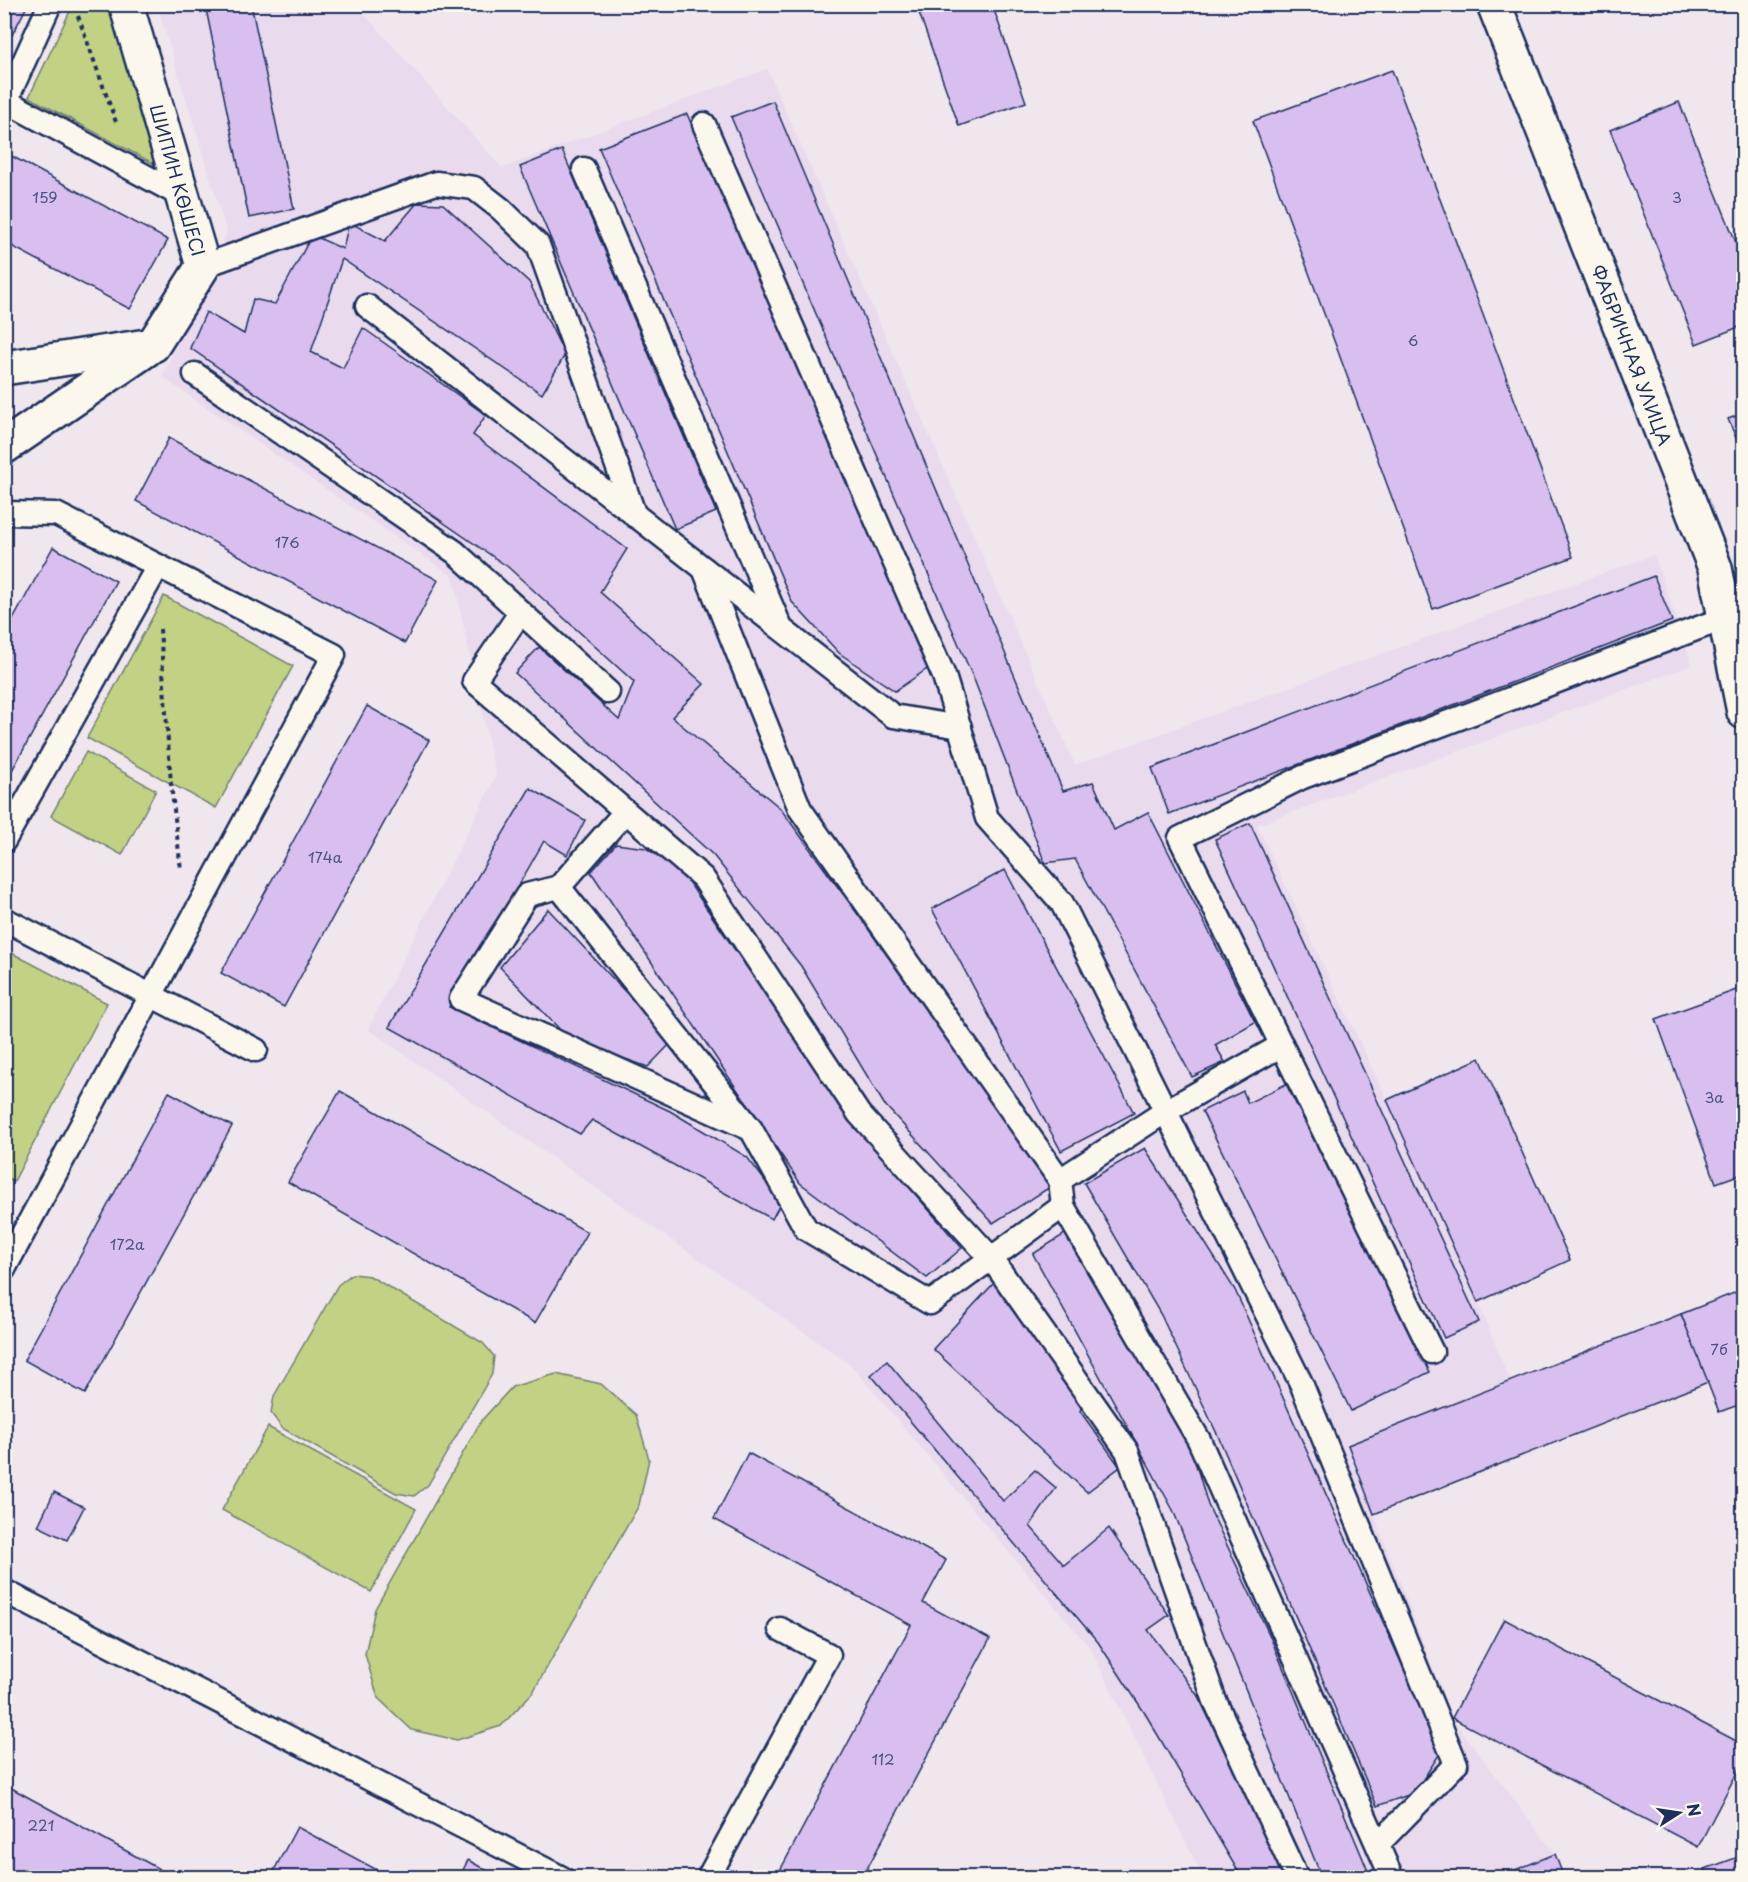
<svg xmlns="http://www.w3.org/2000/svg" width="1748" height="1882" font-family="'Playpen Sans',sans-serif">
<style>
.built{fill:#e9daee}
.green{fill:#c3d185;stroke:#6f8072;stroke-width:1.5}
.building{fill:#d8bfef;stroke:#1b2f5e;stroke-width:1.5}
.lines{fill:none;stroke-linecap:round;stroke-linejoin:round}
.service-casing{stroke:#1b2f5e;stroke-width:27}
.minor-casing{stroke:#1b2f5e;stroke-width:38}
.path{stroke:#1b2f5e;stroke-width:4;stroke-dasharray:4.5 4.5;stroke-linecap:butt}
.service{stroke:#fbf7ec;stroke-width:22}
.minor{stroke:#fbf7ec;stroke-width:33}
.labels{text-anchor:middle;dominant-baseline:central;stroke-width:5;stroke-linejoin:round;paint-order:stroke}
.number-label{font-size:15px;fill:#4a5382}
.street-label{font-size:18px;fill:#1b2f5e;stroke:#fbf7ec}
</style>
<rect width="100%" height="100%" fill="#f0e6ed"/>
<filter id="ink" filterUnits="userSpaceOnUse"><feTurbulence type="fractalNoise" baseFrequency=".0167" numOctaves="2"/><feDisplacementMap in="SourceGraphic" scale="12" xChannelSelector="R" yChannelSelector="G"/><feConvolveMatrix kernelMatrix="1 2 1 2 8 2 1 2 1" color-interpolation-filters="sRGB"/></filter>
<g filter="url(#ink)">
<!-- built -->
<path class="built" d="M157 5H356L502 168 767 69 1075 765 1654 555 1692 665 1257 825 1387 1100 1478 1302 1510 1381 1348 1446 1452 1718 1555 1854 1495 1877H1203L1091 1649 851 1365 368 1029 496 776 453 576 162 377 227 232Z"/>
<!-- green -->
<g class="green">
<path d="M73 5H113L158 166 29 97Z"/>
<path d="M164 596 293 666 216 808 87 738Z"/>
<path d="M86 752 156 790 122 855 51 816Z"/>
<path d="M4 949 107 1003 14 1181 4 1176Z"/>
<path d="M352 1274 370 1276 483 1343 494 1356 492 1374 428 1485 414 1496 396 1493 282 1428 271 1413 274 1396 338 1285Z"/>
<path d="M556 1374 601 1384 636 1415 649 1459 639 1505 533 1692 501 1726 457 1740 412 1730 378 1698 365 1654 375 1609 481 1421 512 1387Z"/>
<path d="M268 1427 416 1509 371 1592 222 1510Z"/>
</g>
<!-- building -->
<g class="building">
<path d="M4 4H28L12 35 4 32Z"/>
<path d="M205 4H251L294 209 249 218Z"/>
<path d="M916 4H992L1026 102 959 126Z"/>
<path d="M1392 70 1573 557 1433 609 1253 121Z"/>
<path d="M773 101 1063 791 1093 782 1114 830 1148 812 1255 1022 1215 1045 1225 1062 1192 1077 1075 859 1045 863 975 682 731 117Z"/>
<path d="M1679 102 1744 262V325L1696 344 1610 130Z"/>
<path d="M687 114 930 667 895 691 839 653 792 602 599 148Z"/>
<path d="M562 150 716 512 675 529 520 167Z"/>
<path d="M4 152 168 240 130 309 4 242Z"/>
<path d="M417 203 443 204 529 282 565 355 542 394 342 259 311 352 343 368 363 328 486 415 473 435 627 549 600 592 704 684 672 717 780 808 862 920 956 1053 1055 1184 993 1223 884 1104 801 966 713 855 515 673 539 647 619 720 634 682 508 567 190 348 206 312 244 334 253 299 275 304 312 235 343 249 349 222 385 241Z"/>
<path d="M1744 413V457L1728 419Z"/>
<path d="M169 438 438 580 405 643 136 501Z"/>
<path d="M53 547 116 581 4 785V636Z"/>
<path d="M1654 576 1672 621 1169 814 1152 768Z"/>
<path d="M367 706 429 740 284 1007 221 973Z"/>
<path d="M530 788 585 820 567 855 544 841 449 1007 670 1111 747 1157 781 1202 772 1219 592 1120 580 1134 389 1027Z"/>
<path d="M1250 823 1479 1322 1444 1338 1215 839Z"/>
<path d="M616 844 646 848 681 871 854 1124 962 1248 927 1278 800 1183 591 872Z"/>
<path d="M1005 870 1134 1113 1061 1151 932 909Z"/>
<path d="M548 909 672 1042 648 1067 569 1039 500 967Z"/>
<path d="M1739 989 1744 1002V1173L1716 1183 1656 1019Z"/>
<path d="M1480 1058 1570 1260 1478 1302 1387 1100Z"/>
<path d="M1286 1084 1430 1372 1351 1411 1202 1111 1243 1091 1248 1103Z"/>
<path d="M340 1091 587 1232 535 1323 288 1182Z"/>
<path d="M169 1092 232 1126 85 1394 24 1360Z"/>
<path d="M1145 1148 1235 1290 1441 1752 1414 1793 1377 1806 1218 1436 1161 1315 1084 1183Z"/>
<path d="M1071 1230 1141 1356 1193 1454 1208 1505 1269 1634 1371 1878H1322L1173 1510 1033 1254Z"/>
<path d="M995 1282 1083 1402 1080 1411 1120 1467 1087 1492 933 1349Z"/>
<path d="M1744 1289V1403L1719 1412 1681 1314Z"/>
<path d="M1681 1314 1708 1382 1374 1514 1348 1445Z"/>
<path d="M887 1361 1003 1501 1035 1470 1056 1488 1030 1526 1064 1565 1109 1528 1169 1615 1148 1630 1198 1696 1287 1878H1242L1146 1715 1098 1642 871 1375Z"/>
<path d="M748 1453 946 1560 923 1603 990 1639 862 1878H776L911 1625 714 1519Z"/>
<path d="M54 1492 84 1507 67 1540 38 1526Z"/>
<path d="M1504 1619 1744 1745V1759L1698 1847 1452 1718Z"/>
<path d="M4 1784 150 1864 175 1878H5Z"/>
<path d="M297 1827 381 1872 378 1878H270Z"/>
<path d="M1555 1854 1564 1878H1495Z"/>
<path d="M1744 1855V1878H1708L1705 1869Z"/>
<path d="M468 1860 500 1878H459Z"/>
</g>
<g class="lines">
<defs>
<g id="service">
<path d="M4 100 184 197"/>
<path d="M6 101 50 4"/>
<path d="M704 124 944 676 987 818 1062 903 1301 1383 1456 1764 1378 1844"/>
<path d="M584 169 781 628"/>
<path d="M203 266 436 183 474 188 501 209 538 245 635 516"/>
<path d="M367 306 893 716 960 727"/>
<path d="M195 374 455 552 608 692"/>
<path d="M4 513 56 514 334 655 4 1269"/>
<path d="M704 569 800 809 1060 1180 1063 1206 1199 1440 1392 1878"/>
<path d="M520 613 474 681 703 878 859 1114 991 1258 1127 1451 1215 1701 1297 1878"/>
<path d="M625 812 559 887 527 895 461 999 748 1128"/>
<path d="M4 841 158 566"/>
<path d="M559 887 751 1129 806 1229 930 1303 1063 1206"/>
<path d="M4 919 256 1050"/>
<path d="M1060 1180 1166 1111 1282 1045"/>
<path d="M1432 1352 1180 838 1303 777 1725 618"/>
<path d="M4 1591 562 1878"/>
<path d="M708 1878 829 1655 780 1629"/>
</g>
<g id="minor">
<path d="M1494 4 1715 568 1744 712"/>
<path d="M4 368 153 345 203 266 126 4"/>
<path d="M4 447 147 349"/>
</g>
</defs>
<!-- service casing -->
<use href="#service" class="service-casing"/>
<!-- minor casing -->
<use href="#minor" class="minor-casing"/>
<!-- path -->
<g class="path">
<path d="M78 16 117 125"/>
<path d="M160 629 171 784 181 870"/>
</g>
<!-- service -->
<use href="#service" class="service"/>
<!-- minor -->
<use href="#minor" class="minor"/>
</g>
</g>
<g class="labels">
<!-- number labels -->
<g class="number-label">
<text x="45" y="196">159</text>
<text x="1677" y="196">3</text>
<text x="1413" y="339">6</text>
<text x="287" y="541">176</text>
<text x="325" y="856">174а</text>
<text x="1714" y="1096">3а</text>
<text x="127" y="1243">172а</text>
<text x="1719" y="1348">7б</text>
<text x="883" y="1758">112</text>
<text x="41" y="1824">221</text>
</g>
<!-- street labels -->
<g class="street-label">
<text transform="translate(178 180) rotate(74)">ШИПИН КӨШЕСІ</text>
<text transform="translate(1632 355) rotate(69)">ФАБРИЧНАЯ УЛИЦА</text>
</g>
</g>
<!-- margin -->
<rect width="1748" height="1882" fill="none" stroke="#fbf7ec" stroke-width="24"/>
<rect x="12" y="12" width="1724" height="1858" fill="none" stroke="#1b2f5e" stroke-width="2" filter="url(#ink)"/>
<!-- north arrow -->
<g transform="translate(1679 1813) rotate(78)" stroke="#fbf7ec" stroke-width="4.5" paint-order="stroke">
<path d="M0-4.5L10 22L0 15L-10 22Z" fill="#1b2f5e"/>
<text y="-9" font-size="16" font-weight="bold" text-anchor="middle" fill="#1b2f5e">N</text>
</g>
</svg>
